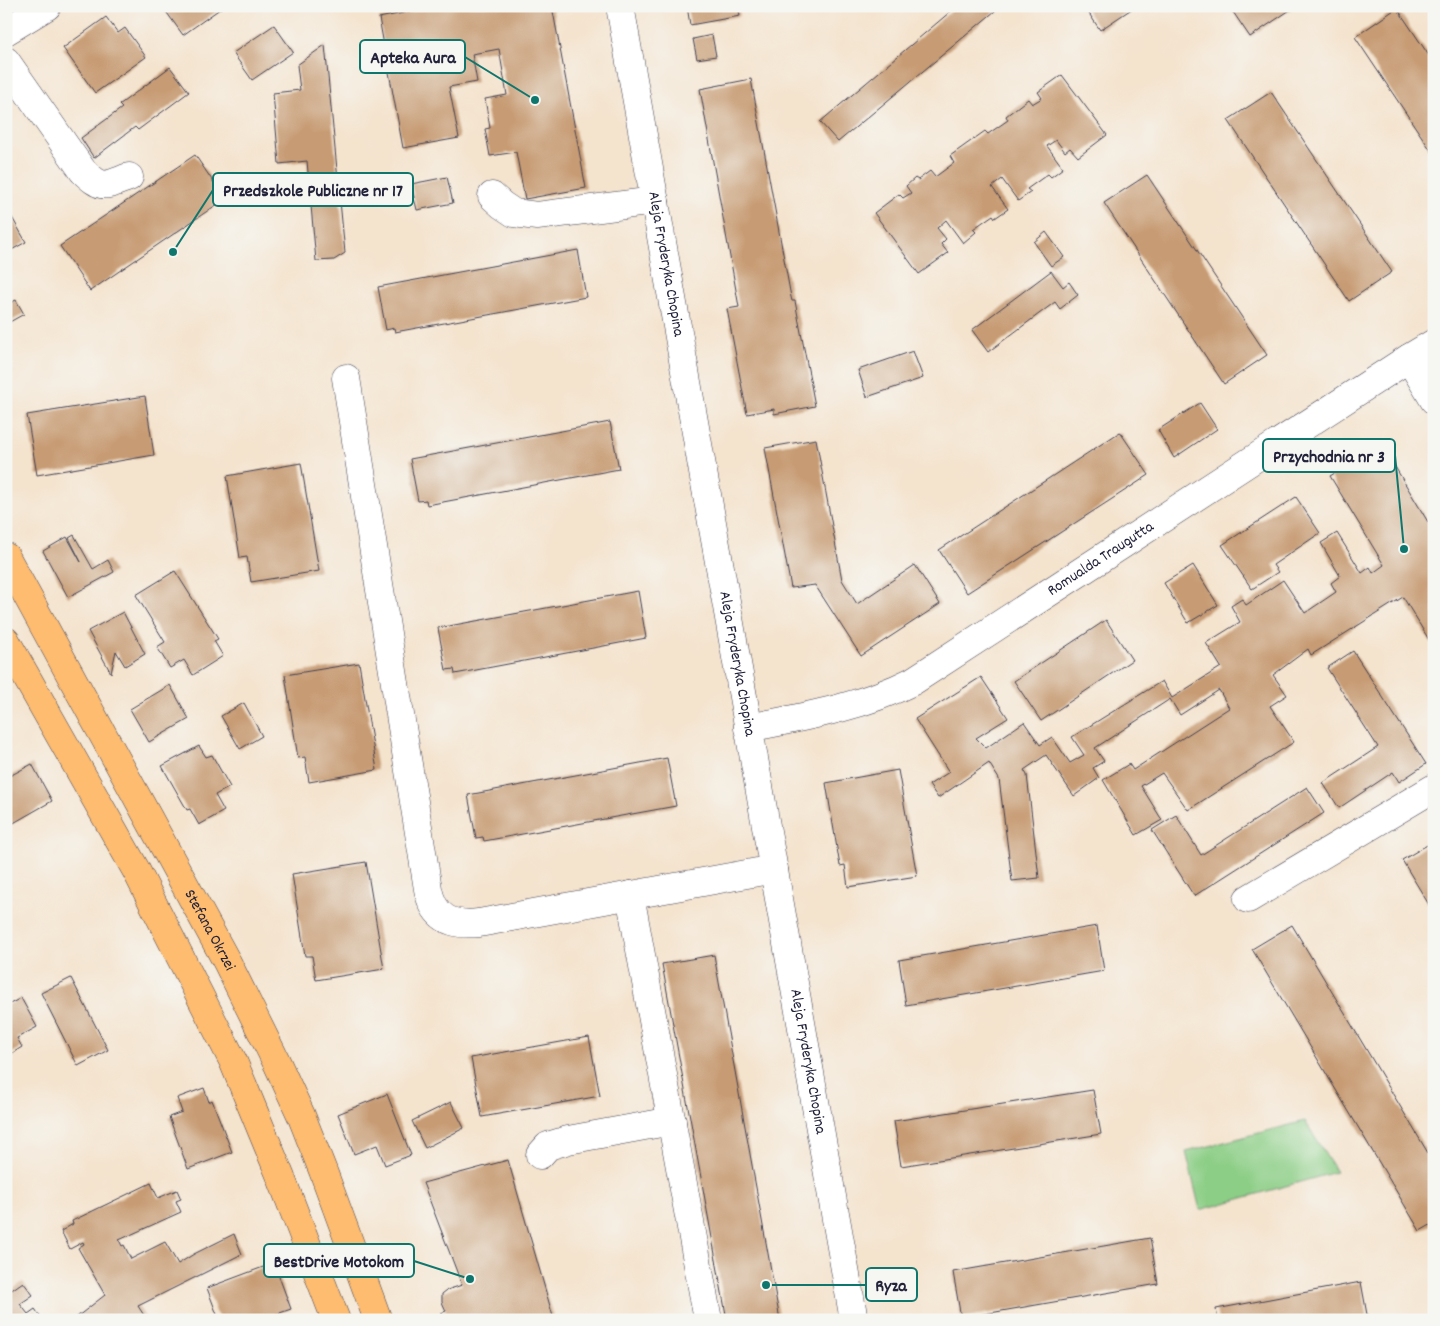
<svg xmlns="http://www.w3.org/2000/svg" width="1440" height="1326" font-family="Dekko,sans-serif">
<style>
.green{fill:#8cce86;stroke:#577860}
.building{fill:#c79c74}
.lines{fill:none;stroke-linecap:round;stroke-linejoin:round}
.minor-casing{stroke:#423f51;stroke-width:29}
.major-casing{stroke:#423f51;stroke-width:29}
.minor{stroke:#fff;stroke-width:28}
.major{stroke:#fdbc6f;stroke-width:28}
.labels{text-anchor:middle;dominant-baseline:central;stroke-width:4;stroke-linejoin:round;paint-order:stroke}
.street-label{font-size:16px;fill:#22223b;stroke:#f6f6f2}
.leader{fill:none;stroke:#0f766e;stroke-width:2}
.callout-dot{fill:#0f766e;stroke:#f6f6f2;stroke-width:2}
.callout{fill:#f6f6f2;stroke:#0f766e;stroke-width:2}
.callout-label{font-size:18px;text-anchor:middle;font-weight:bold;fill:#22223b}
</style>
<rect width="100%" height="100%" fill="#f6f6f2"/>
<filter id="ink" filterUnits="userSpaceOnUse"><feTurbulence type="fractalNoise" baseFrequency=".02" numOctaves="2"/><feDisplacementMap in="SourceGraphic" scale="10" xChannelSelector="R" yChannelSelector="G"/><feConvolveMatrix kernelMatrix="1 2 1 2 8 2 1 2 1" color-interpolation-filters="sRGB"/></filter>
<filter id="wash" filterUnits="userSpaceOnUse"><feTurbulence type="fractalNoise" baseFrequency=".0096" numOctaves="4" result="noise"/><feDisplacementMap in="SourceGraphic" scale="20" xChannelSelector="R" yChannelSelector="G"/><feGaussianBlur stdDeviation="1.12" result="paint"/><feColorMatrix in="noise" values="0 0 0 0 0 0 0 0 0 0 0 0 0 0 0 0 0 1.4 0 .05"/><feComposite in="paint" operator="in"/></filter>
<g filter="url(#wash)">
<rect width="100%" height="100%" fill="#f4e3cd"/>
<!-- green -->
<path class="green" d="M1305 1121 1336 1172 1200 1210 1186 1152Z"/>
<g id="blocks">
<!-- building -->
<g class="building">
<path d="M162 6H224L183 35Z"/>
<path d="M436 6H552L586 188 525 199 516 152 490 156 485 129 490 128 485 99 507 95 499 49 472 54 477 82 449 87 459 138 403 148 379 18Z"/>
<path d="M687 6H738L740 16 690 25Z"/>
<path d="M957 6H1001L838 142 820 122Z"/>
<path d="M1084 6H1136L1100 30Z"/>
<path d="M1229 6H1291L1293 8 1250 37Z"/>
<path d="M1397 8 1434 63V155L1355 37Z"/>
<path d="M106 17 118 33 125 28 146 57 95 93 63 48Z"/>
<path d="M274 25 293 52 252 80 233 53Z"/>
<path d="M712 35 716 56 697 59 693 39Z"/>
<path d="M325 45 345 253 334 260 316 261 307 161 279 164 273 93 300 90 297 65Z"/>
<path d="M170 67 189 92 138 130 135 127 94 158 81 138 122 108 119 105Z"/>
<path d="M1062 75 1107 135 1078 157 1070 148 1065 152 1056 140 1047 146 1063 168 1051 177 1048 174 1027 189 1031 192 1018 201 1002 179 992 187 1008 209 995 218 993 215 973 229 976 232 963 243 946 220 937 228 946 239 941 244 948 253 919 274 874 213 899 194 903 198 911 193 906 186 915 178 918 180 930 171 935 177 954 163 950 156 985 131 988 134 1008 120 1006 116 1028 99 1032 104 1042 98 1038 92Z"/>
<path d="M751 79 791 297 792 301H795L815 406 774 414V409L747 414 727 309 739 307 700 89Z"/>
<path d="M1271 92 1392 272 1349 301 1228 120Z"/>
<path d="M195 155 225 199 90 291 60 246Z"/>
<path d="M1147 175 1267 355 1224 384 1104 203Z"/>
<path d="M447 177 453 203 417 210 411 184Z"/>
<path d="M6 207 26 242 6 253Z"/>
<path d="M1046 232 1064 257 1051 266 1034 242Z"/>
<path d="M578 250 586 297 395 332 394 328 386 330 378 287Z"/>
<path d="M1051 271 1063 287 1069 282 1078 295 1060 309 1055 302 988 352 972 330Z"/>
<path d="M16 300 24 314 6 324V305Z"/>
<path d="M913 351 923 378 867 397 858 370Z"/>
<path d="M145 396 154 455 37 475 27 415Z"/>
<path d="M1200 403 1217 429 1174 458 1158 430Z"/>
<path d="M610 422 619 469 427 505 426 500 418 501 410 459Z"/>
<path d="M1120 432 1149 475 967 593 939 550Z"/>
<path d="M816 439 842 580 857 604 915 565 940 604 861 656 815 585 791 588 765 448Z"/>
<path d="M1382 445 1434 532V648L1403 597 1311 655 1308 649 1273 675 1287 695 1270 706 1294 742 1188 810 1162 773 1141 786 1162 820 1136 835 1103 780 1129 764 1133 770 1229 708 1219 690 1180 715 1170 699 1095 748 1104 761 1093 768 1099 778 1074 796 1046 755 1024 770 1027 775 1039 878 1012 881 999 779 989 763 938 798 929 785 949 772 915 719 981 677 1008 718 976 738 986 748 1024 722 1040 745 1052 737 1070 763 1084 755 1072 737 1162 681 1172 698 1221 667 1206 643 1240 622 1231 606 1242 599 1246 605 1283 580 1305 613 1336 592 1331 583 1340 576 1321 543 1337 533 1362 573 1370 567 1373 573 1384 565 1330 476Z"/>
<path d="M301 463 319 571 251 582 247 557 240 558 227 476Z"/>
<path d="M1296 497 1320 533 1273 565 1278 572 1252 589 1222 545Z"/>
<path d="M74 535 93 569 108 560 114 572 68 597 43 551 67 537 81 562 69 538Z"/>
<path d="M1193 565 1218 605 1188 623 1164 583Z"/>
<path d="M175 571 218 639 214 641 223 656 193 675 184 660 170 668 157 647 165 642 136 595Z"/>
<path d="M638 591 646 638 455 674 454 669 446 670 438 628Z"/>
<path d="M123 612 145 654 125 666 116 651 111 673 88 631Z"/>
<path d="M1106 620 1132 660 1041 721 1014 681Z"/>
<path d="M1353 651 1426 764 1399 782 1393 772 1339 808 1323 783 1378 747 1327 668Z"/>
<path d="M359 663 377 770 309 782 305 757 298 758 285 675Z"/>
<path d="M170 685 189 719 149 742 130 709Z"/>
<path d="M244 703 262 736 240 749 221 716Z"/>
<path d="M199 746 206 757 212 755 230 787 215 795 224 811 199 825 190 809 187 810 162 766Z"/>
<path d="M667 758 676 806 484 841 483 837 476 838 468 795Z"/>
<path d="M32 764 52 801 10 825 6 817V778Z"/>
<path d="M898 770 917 876 848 887 845 865 840 866 826 783Z"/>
<path d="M1307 787 1324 813 1194 896 1152 830 1176 815 1201 855Z"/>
<path d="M1434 841V913L1402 860Z"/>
<path d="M366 862 384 969 316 980 312 956H305L292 874Z"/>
<path d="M1292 925 1434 1163V1223L1420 1231 1252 949Z"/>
<path d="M1097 926 1104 971 906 1005 899 960Z"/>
<path d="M714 955 780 1320H727L662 964Z"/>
<path d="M71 978 108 1050 78 1066 41 993Z"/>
<path d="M21 998 37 1027 17 1038 22 1047 6 1057V1006Z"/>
<path d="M589 1037 600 1096 482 1117 471 1058Z"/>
<path d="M204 1088 209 1102 212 1100 232 1152 188 1169 169 1117 182 1112 177 1098Z"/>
<path d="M1093 1090 1101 1134 901 1166 894 1121Z"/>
<path d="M387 1094 411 1155 385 1165 377 1145 354 1154 338 1114Z"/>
<path d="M451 1102 464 1128 425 1148 412 1121Z"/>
<path d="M508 1160 554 1320H444L441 1313 446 1311 442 1302V1294L447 1290 462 1285 423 1183Z"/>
<path d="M151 1183 158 1198 177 1190 181 1199 176 1201 181 1212 119 1240 122 1246 124 1245 131 1259 165 1242 178 1264 194 1254 234 1234 242 1254 138 1306 147 1320H73L105 1295 78 1248 84 1244 83 1242 70 1249 61 1231 73 1224 72 1221Z"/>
<path d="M1150 1238 1158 1284 961 1318 953 1272Z"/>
<path d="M274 1263 291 1309 260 1320H219L207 1288Z"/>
<path d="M23 1282 33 1295 20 1304 28 1314 35 1309 43 1320H6V1294Z"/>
<path d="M1361 1282 1368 1320H1218L1216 1309Z"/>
</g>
</g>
</g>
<g filter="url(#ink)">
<use href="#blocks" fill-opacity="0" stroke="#423f51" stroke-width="1"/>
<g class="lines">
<defs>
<g id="minor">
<path id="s1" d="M620 6 854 1320"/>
<path d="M6 31 47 6"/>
<path d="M6 61 83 171C103 190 104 186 129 177"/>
<path d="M492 196 502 205 514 213 537 216 655 201"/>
<path d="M1409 358 1434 400"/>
<path d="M346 378 428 889C434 919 452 926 479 923L774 869"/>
<path id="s2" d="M748 728C804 717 862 707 913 681L1409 358 1434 343"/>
<path d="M630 895 708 1320"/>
<path d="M1248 899 1434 788"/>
<path d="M540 1155 548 1146 568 1140 672 1121"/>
</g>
<g id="major">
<path id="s3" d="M6 557 227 962 277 1063 301 1115 323 1171 378 1320"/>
<path d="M6 641 136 870 233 1061 280 1175 336 1320"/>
</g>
</defs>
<!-- minor casing -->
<use href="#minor" class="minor-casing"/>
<!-- major casing -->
<use href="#major" class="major-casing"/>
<!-- minor -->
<use href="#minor" class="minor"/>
<!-- major -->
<use href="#major" class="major"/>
</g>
</g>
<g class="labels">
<!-- street labels -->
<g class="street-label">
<text stroke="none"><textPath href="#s1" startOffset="262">Aleja Fryderyka Chopina</textPath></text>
<text stroke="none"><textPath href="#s2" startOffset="396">Romualda Traugutta</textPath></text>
<text stroke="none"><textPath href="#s1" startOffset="668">Aleja Fryderyka Chopina</textPath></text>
<text stroke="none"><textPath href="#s3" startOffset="425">Stefana Okrzei</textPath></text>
<text stroke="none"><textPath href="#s1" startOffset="1072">Aleja Fryderyka Chopina</textPath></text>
</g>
</g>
<!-- callouts -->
<path class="leader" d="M535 100L465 57M173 252L213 190M1404 549L1395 455M470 1279L414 1261M766 1285L866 1285"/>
<g class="callout-dot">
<circle cx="535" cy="100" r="5"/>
<circle cx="173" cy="252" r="5"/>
<circle cx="1404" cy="549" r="5"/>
<circle cx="470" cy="1279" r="5"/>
<circle cx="766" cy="1285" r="5"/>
</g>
<g class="callout">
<rect x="360" y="40" width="105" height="33" rx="5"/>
<rect x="213" y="173" width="200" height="33" rx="5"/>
<rect x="1263" y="439" width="132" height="33" rx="5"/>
<rect x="264" y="1244" width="150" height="33" rx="5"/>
<rect x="866" y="1268" width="51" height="33" rx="5"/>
</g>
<g class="callout-label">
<text x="413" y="63">Apteka Aura</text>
<text x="313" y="196">Przedszkole Publiczne nr 17</text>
<text x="1329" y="462">Przychodnia nr 3</text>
<text x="339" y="1267">BestDrive Motokom</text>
<text x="891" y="1291">Ryza</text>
</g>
<!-- margin -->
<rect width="1440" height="1326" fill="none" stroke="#f6f6f2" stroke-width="25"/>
</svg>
